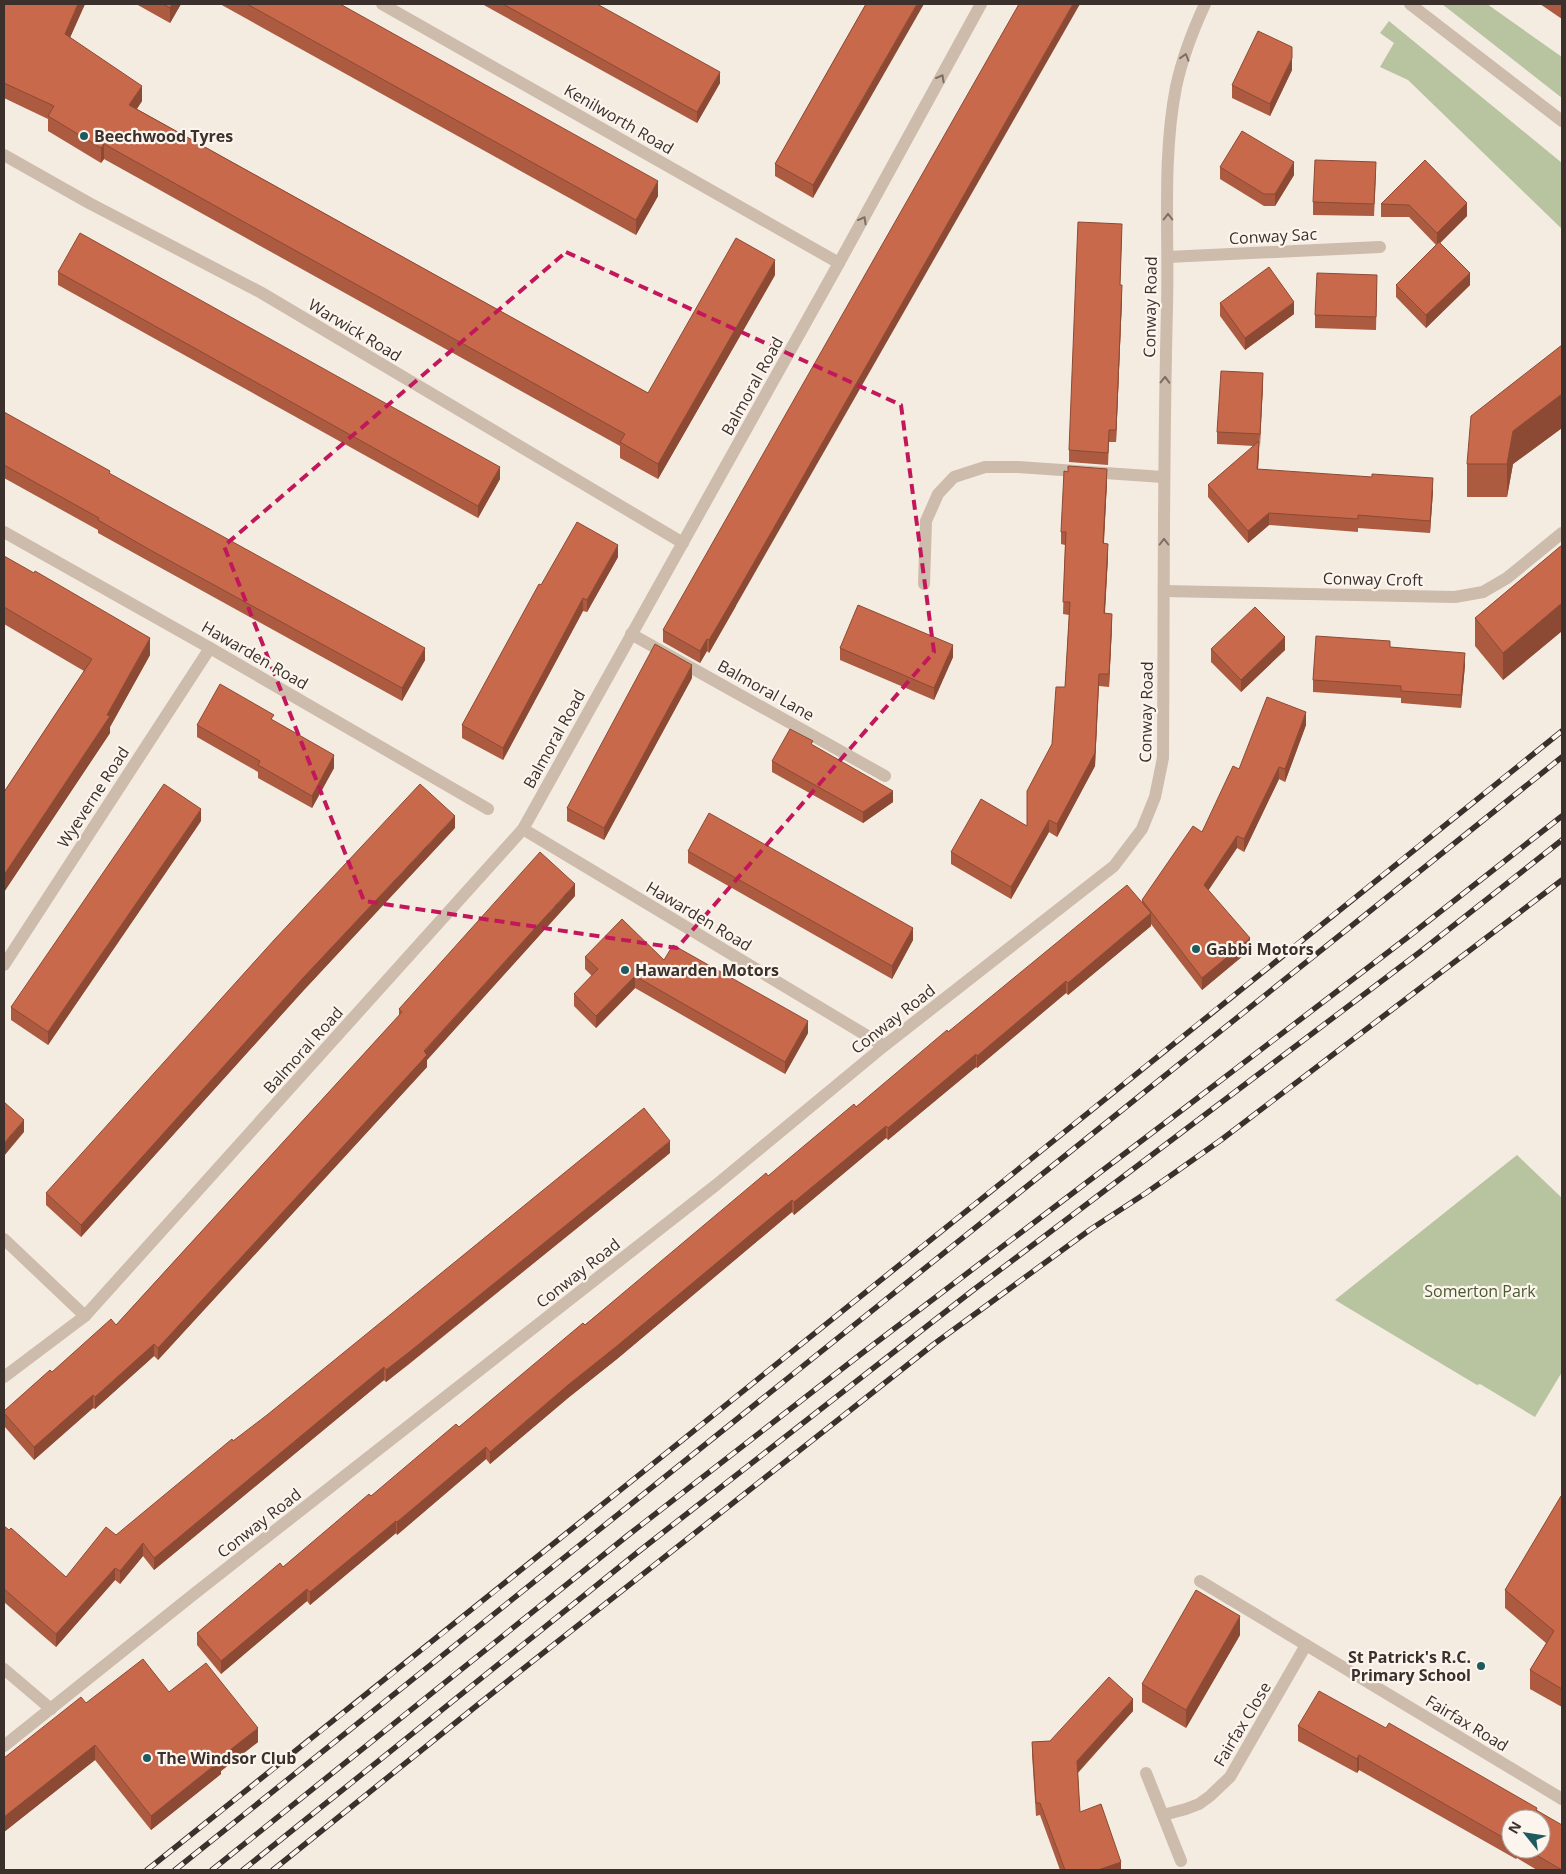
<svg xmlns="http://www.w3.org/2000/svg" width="1566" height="1874" font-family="'Open Sans',sans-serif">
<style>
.green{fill:#b8c4a0}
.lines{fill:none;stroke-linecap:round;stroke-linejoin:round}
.minor{stroke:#cdbbac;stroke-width:12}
.tertiary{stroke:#cdbbac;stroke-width:12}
.rail-casing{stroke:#3b302b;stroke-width:5.5}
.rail{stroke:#fbf5ee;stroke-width:4;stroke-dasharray:11;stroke-linecap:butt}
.wall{fill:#ac5a40;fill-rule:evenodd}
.shaded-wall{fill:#8c4a34}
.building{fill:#c8694b;stroke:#8c4a34}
.oneway{stroke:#7d6f65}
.marked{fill:none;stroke:#c2185b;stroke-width:4;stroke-dasharray:10 6;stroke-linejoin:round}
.poi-dot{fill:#1f5a5e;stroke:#fbf5ee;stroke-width:2}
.labels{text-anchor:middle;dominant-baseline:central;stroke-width:4.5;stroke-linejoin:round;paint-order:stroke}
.street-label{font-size:16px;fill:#3b302b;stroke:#fbf5ee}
.poi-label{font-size:16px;font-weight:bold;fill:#3b302b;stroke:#fbf5ee;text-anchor:start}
.park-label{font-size:16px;fill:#4a5a2e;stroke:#fbf5ee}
</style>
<rect width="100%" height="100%" fill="#f4ebe1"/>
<!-- green -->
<g class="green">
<path d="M1442 4H1487L1562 57V98Z"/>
<path d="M1389 21 1562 163V229L1408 80 1380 67 1394 43 1380 33Z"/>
<path d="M1517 1155 1562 1198V1372L1535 1417 1480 1384 1477 1385 1335 1300Z"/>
</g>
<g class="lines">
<!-- minor -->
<g class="minor">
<path d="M382 4 839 263"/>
<path d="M4 155 89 203 260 292 683 543"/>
<path d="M1168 257 1380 247"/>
<path d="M4 532 210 648 488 809"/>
<path d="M924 584 926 521 938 494 954 477 985 467H1018L1163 477"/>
<path d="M1164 591 1455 597 1483 592 1507 578 1562 533"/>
<path d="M631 634 885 776"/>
<path d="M523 829 884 1046"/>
<path d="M4 965 210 648"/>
<path d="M4 1239 85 1316"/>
<path d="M4 1377 85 1316 523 829 839 263 981 4"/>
<path d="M1200 1581 1562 1799"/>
<path d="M4 1669 51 1709"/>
<path d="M4 1746 194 1594 716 1185 884 1046 1114 866 1142 829 1155 797 1163 758C1164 608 1163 458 1167 308 1169 234 1162 159 1176 87 1182 59 1193 30 1205 4"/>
<path d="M1146 1773 1181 1861"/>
<path d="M1163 1815 1186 1809 1199 1804 1210 1796 1230 1777 1306 1645"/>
</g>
<!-- tertiary -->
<path class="tertiary" d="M1410 4 1562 121"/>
<defs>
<g id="rail">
<path d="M147 1870C620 1492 1090 1110 1562 731"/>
<path d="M175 1870 1562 757"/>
<path d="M212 1870 627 1536 861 1354 1182 1110 1408 937 1562 816"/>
<path d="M243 1870 638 1552 972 1291 1420 952 1562 840"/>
<path d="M273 1870 480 1703 934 1344 1091 1229 1146 1193 1221 1140 1562 880"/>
</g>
</defs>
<!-- rail casing -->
<use href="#rail" class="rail-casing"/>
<!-- rail -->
<use href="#rail" class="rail"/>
</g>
<!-- wall -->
<g class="wall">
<path d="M4 4H85L70 37 142 101 137 109 648 393 775 275 658 479 620 458V446L104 159 101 163 48 131V119L4 98Z"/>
<path d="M136 4H181L170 23Z"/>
<path d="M220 4H340L658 196 636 235Z"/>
<path d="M482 4H597L720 83 697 123Z"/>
<path d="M866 4 813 198 775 176V164Z"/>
<path d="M1540 4H1562V19Z"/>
<path d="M1292 70 1270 116 1232 98V85Z"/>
<path d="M1220 167 1294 175 1275 206H1264L1220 179Z"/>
<path d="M1376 174 1374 216 1313 215V202Z"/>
<path d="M1467 203V216L1440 243 1470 285 1426 328 1396 297V285L1436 245 1409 217H1381V204Z"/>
<path d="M1122 236 1120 285 1122 298 1116 442H1109L1108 465 1069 462V450Z"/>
<path d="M58 272 500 479 478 518 58 285Z"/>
<path d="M1377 287 1376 330 1315 328V315Z"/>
<path d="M1220 303 1294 314 1245 350 1220 316Z"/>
<path d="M1562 345V428L1513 464 1507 497H1467V464Z"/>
<path d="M1263 385 1258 469 1433 491 1430 533 1358 528V532L1269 525 1248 543 1208 497V485L1254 446 1217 444V432Z"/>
<path d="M4 412 425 660 402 701 152 563 98 533V530L4 478Z"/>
<path d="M1107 481 1104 543 1108 556 1105 613 1112 626 1109 687 1099 686 1095 766 1057 837 1049 832 1011 899 951 864V852L1027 826 1052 744 1065 687 1069 615 1063 614 1065 545 1061 544V532Z"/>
<path d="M1562 545V631L1503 680 1475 646V618Z"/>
<path d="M4 556 150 655 110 727V733L4 892V792L84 671 4 624Z"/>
<path d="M618 557 587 612 583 611 503 760 462 738V725L541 585Z"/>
<path d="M736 606 709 653 707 651 700 663 663 642V630Z"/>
<path d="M1390 647 1465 665 1461 708 1401 703V698L1313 692V680Z"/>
<path d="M840 648 953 657 934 700 840 660Z"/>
<path d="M1211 649 1285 650 1241 692 1211 662Z"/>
<path d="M692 678 604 840 567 821V808Z"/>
<path d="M274 721 334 768 312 808 258 778V772L197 737V725Z"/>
<path d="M1306 725 1285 782 1279 779 1244 852 1237 848 1208 890 1250 950 1202 990 1151 924V926L1068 995 1066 993 977 1068 976 1067 888 1140 886 1138 794 1215 792 1212 617 1359 568 1398 490 1464 486 1459 397 1535 396 1533 310 1605 307 1601 221 1674 197 1645V1633L283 1567 459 1427 768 1176 856 1107 948 1032 1142 903V900L1202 832 1239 769Z"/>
<path d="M813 745 893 802 863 823 772 772V761Z"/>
<path d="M201 821 48 1045 11 1020V1007Z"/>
<path d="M455 828 303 991 81 1237 46 1205V1193Z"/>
<path d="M688 851 913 940 892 979 688 863Z"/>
<path d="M575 896 427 1060V1067L158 1360 154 1356 95 1409 93 1408 34 1460 4 1426V1411L52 1372 116 1325 399 1016V1009Z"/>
<path d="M585 957 664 960 808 1033 785 1074 635 988 596 1028 574 1006V994L592 976 585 969Z"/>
<path d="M670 1153 408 1365 386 1382 384 1380 154 1570 143 1556 120 1584 115 1580 56 1647 4 1602V1526L66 1577 233 1441Z"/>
<path d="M1562 1497V1707L1530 1689V1670L1546 1643 1505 1608V1590Z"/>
<path d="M1240 1635 1186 1728 1142 1702V1684Z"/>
<path d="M169 1692 258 1742 221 1771V1774L151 1830 95 1760 4 1832V1758L86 1703Z"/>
<path d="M1133 1711 1078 1773 1080 1812 1121 1870H1060L1040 1815 1036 1816 1032 1754V1742L1050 1741Z"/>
<path d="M1298 1726 1386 1728 1537 1810 1562 1870H1537L1517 1858 1516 1859 1359 1770 1357 1773 1298 1741ZM1511 1819 1541 1849H1511Z"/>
</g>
<!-- shaded-wall -->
<g class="shaded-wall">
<path d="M78 4H85L65 49V34Z"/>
<path d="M172 4H181L170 23V8Z"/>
<path d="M917 4H924L813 198V185Z"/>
<path d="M1073 4H1080L709 653V640Z"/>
<path d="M1292 58V70L1270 116V104Z"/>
<path d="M720 72V83L697 123V112Z"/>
<path d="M142 86V101L129 120V105Z"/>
<path d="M104 144V159L101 163V148Z"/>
<path d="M1294 162V175L1275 206V194Z"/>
<path d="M658 181V196L636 235V220Z"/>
<path d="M1467 203V216L1437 246V233Z"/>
<path d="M775 260V275L658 479V464Z"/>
<path d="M1470 273V285L1426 328V315Z"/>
<path d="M1122 285V298L1116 442V430Z"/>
<path d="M1294 302V314L1245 350V338Z"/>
<path d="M1263 373V385L1260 446V434Z"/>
<path d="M1562 394V428L1513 464 1507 497V464L1513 431Z"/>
<path d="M1259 441V453L1257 482V469Z"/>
<path d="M500 467V479L478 518V506Z"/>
<path d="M1107 469V481L1103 556V543Z"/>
<path d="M1433 478V491L1430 533V521Z"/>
<path d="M1269 513V525L1248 543V531Z"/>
<path d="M1108 544V556L1104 626V613Z"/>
<path d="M618 545V557L587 612V600Z"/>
<path d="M583 598V611L503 760V748Z"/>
<path d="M1562 603V631L1503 680V653Z"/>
<path d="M1112 614V626L1109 687V674Z"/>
<path d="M1285 637V650L1241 692V680Z"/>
<path d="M150 638V655L110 727V733L4 892V875L107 715Z"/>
<path d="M707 639V651L700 663V651Z"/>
<path d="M953 645V657L934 700V688Z"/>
<path d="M425 648V660L402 701V688Z"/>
<path d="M1465 653V665L1461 708V695Z"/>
<path d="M692 665V678L604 840V828Z"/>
<path d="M1099 674 1095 766 1057 837V824Z"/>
<path d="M1306 712V725L1285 782V769Z"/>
<path d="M334 755V768L312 808V796Z"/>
<path d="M1279 767V779L1244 852V839Z"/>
<path d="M893 791V802L863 823V812Z"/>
<path d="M201 809V821L48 1045V1032Z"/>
<path d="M455 816V828L303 991 81 1237V1225L303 978Z"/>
<path d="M1049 820V832L1011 899V887Z"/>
<path d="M1237 836V848L1204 897V885Z"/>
<path d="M575 884V896L427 1060V1067L158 1360V1348Z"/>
<path d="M1151 913V926L1068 995V983Z"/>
<path d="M913 928V940L892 979V966Z"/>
<path d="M1250 938V950L1202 990V978Z"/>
<path d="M635 976V988L596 1028V1016Z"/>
<path d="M1066 981V993L977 1068V1056Z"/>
<path d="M808 1021V1033L785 1074V1062Z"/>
<path d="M976 1054V1067L888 1140V1128Z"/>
<path d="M24 1120V1132L4 1156V1143Z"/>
<path d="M886 1126V1138L794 1215V1202Z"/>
<path d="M670 1141V1153L386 1382V1370Z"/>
<path d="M792 1200V1212L617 1359 568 1398 490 1464V1452L568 1385Z"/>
<path d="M154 1344V1356L95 1409V1397Z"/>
<path d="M384 1367V1380L154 1570V1558Z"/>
<path d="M93 1395V1408L34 1460V1447Z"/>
<path d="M486 1447V1459L397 1535V1522Z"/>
<path d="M396 1521V1533L310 1605V1592Z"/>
<path d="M143 1543V1556L120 1584V1571Z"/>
<path d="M115 1568V1580L56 1647V1634Z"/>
<path d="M307 1589V1601L221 1674V1661Z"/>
<path d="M1240 1616V1635L1186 1728V1710Z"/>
<path d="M1133 1699V1711L1077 1773V1761Z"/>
<path d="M258 1728V1742L221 1771V1774L151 1830V1816L220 1758Z"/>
<path d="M95 1745V1760L4 1832V1817Z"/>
<path d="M1359 1755V1770L1357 1773V1759Z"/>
<path d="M1121 1862V1870H1098Z"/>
</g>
<!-- building -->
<g class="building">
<path d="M4 4H78L65 34 142 86 129 105 648 393 736 238 775 260 658 464 620 442 625 434 104 144 101 148 48 116 54 106 4 83Z"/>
<path d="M163 4H172L170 8Z"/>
<path d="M247 4H340L658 181 636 220Z"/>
<path d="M503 4H597L720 72 697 112Z"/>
<path d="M866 4H917L813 185 775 164Z"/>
<path d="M1019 4H1073L736 594 709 640 707 639 700 651 663 630Z"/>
<path d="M1258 31 1292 47V58L1270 104 1232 85Z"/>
<path d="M1242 131 1294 162 1275 194H1264L1220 167Z"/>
<path d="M1315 160 1376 162 1374 204 1313 202Z"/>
<path d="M1425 160 1467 203 1437 233 1409 205 1381 204Z"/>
<path d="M1078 222 1122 224 1120 285H1122L1116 430H1109L1108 453 1069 450Z"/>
<path d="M80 233 500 467 478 506 58 272Z"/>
<path d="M1439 242 1470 273 1426 315 1396 285Z"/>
<path d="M1269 267 1294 302 1245 338 1220 303Z"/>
<path d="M1317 273 1377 275 1376 317 1315 315Z"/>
<path d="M1562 345V394L1513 431 1507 464H1467L1471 416Z"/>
<path d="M1221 371 1263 373 1260 434 1217 432Z"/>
<path d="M4 412 110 471 109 473 184 515 425 648 402 688 152 551 98 520 99 518 4 465Z"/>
<path d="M1259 441 1257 469 1372 477V474L1433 478 1430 521 1358 515V519L1269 513 1248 531 1208 485Z"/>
<path d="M1068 466 1107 469 1103 543 1108 544 1104 613 1112 614 1109 674H1099L1095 753 1057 824 1049 820 1011 887 951 852 981 799 1027 826V791L1052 744 1056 687H1065L1070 602H1063L1066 532H1061L1064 471 1068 472Z"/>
<path d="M577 522 618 545 587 600 583 598 503 748 462 725 539 584 541 585Z"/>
<path d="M1562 545V603L1503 653 1475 618Z"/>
<path d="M4 556 34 573 35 571 150 638 107 715 110 716 4 875V792L92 659 4 607Z"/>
<path d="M858 605 953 645 934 688 840 648Z"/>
<path d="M1255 607 1285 637 1241 680 1211 649Z"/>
<path d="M1316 636 1390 641V647L1465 653 1461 695 1401 691V686L1313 680Z"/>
<path d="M655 644 692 665 604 828 567 808Z"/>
<path d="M220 684 274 715 271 719 334 755 312 796 258 765 260 761 197 725Z"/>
<path d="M1267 697 1306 712 1285 769 1279 767 1244 839 1237 836 1204 885 1250 938 1202 978 1142 900 1193 826 1202 832 1233 766 1239 769Z"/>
<path d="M790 729 813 741 811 744 893 791 863 812 772 761Z"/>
<path d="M164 784 201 809 48 1032 11 1007Z"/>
<path d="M420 784 455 816 303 978 81 1225 46 1193 275 939Z"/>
<path d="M709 813 913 928 892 966 688 851Z"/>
<path d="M540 852 575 884 424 1051 427 1055 158 1348 154 1344 95 1397 93 1395 34 1447 4 1413V1411L50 1370 52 1372 111 1319 116 1325 402 1012 399 1009Z"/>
<path d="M1127 885 1151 913 1068 983 1066 981 977 1056 976 1054 888 1128 886 1126 794 1202 792 1200 617 1346 568 1385 490 1452 486 1447 397 1522 396 1521 310 1592 307 1589 221 1661 197 1633 280 1563 283 1567 369 1494 371 1496 456 1424 459 1427 583 1323 585 1325 766 1173 768 1176 854 1104 856 1107 947 1030 948 1032Z"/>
<path d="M622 919 664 960 673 945 808 1021 785 1062 635 976 596 1016 574 994 598 969 585 957Z"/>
<path d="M4 1102 24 1120 4 1143Z"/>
<path d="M644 1108 670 1141 408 1353 386 1370 384 1367 154 1558 143 1543 120 1571 115 1568 56 1634 4 1589V1526L9 1530 11 1528 66 1577 106 1527 116 1535 232 1439 233 1441 267 1415Z"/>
<path d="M1561 1496 1562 1497V1689L1530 1670 1554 1631 1505 1590Z"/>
<path d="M1196 1590 1240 1616 1186 1710 1142 1684Z"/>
<path d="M143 1659 169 1692 206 1663 258 1728 220 1758 221 1760 151 1816 95 1745 4 1817V1758L81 1697 86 1703Z"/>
<path d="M1109 1677 1133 1699 1077 1761 1080 1812 1101 1804 1121 1862 1098 1870H1065L1040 1803H1036L1032 1742 1050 1741Z"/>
<path d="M1319 1691 1386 1728 1389 1723 1537 1808 1536 1810 1562 1825V1870L1526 1849H1541V1819H1511V1842L1359 1755 1357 1759 1298 1726Z"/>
</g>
<!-- one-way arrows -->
<defs><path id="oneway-chevron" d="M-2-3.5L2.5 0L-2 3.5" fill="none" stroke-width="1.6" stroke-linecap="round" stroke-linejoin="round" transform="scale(1.25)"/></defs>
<g class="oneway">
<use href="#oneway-chevron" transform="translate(1185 57) rotate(-73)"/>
<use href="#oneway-chevron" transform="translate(941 78) rotate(-61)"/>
<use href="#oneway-chevron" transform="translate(1168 217) rotate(-90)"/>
<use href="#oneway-chevron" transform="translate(863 220) rotate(-61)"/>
<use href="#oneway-chevron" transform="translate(1165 380) rotate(-89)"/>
<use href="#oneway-chevron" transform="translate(1164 542) rotate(-90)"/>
</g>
<!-- marked area -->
<path class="marked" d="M566 252 901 405 934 652 677 948 364 901 224 546Z"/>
<!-- markers -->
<g class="poi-dot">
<circle cx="84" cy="136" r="5"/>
<circle cx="1196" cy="949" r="5"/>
<circle cx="625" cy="970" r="5"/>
<circle cx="1481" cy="1666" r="5"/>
<circle cx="147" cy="1758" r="5"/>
</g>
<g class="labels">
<!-- street labels -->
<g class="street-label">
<text transform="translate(619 119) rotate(30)">Kenilworth Road</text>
<text transform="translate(1273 236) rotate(-3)">Conway Sac</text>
<text transform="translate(1150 307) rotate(-89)">Conway Road</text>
<text transform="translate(355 330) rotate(31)">Warwick Road</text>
<text transform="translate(752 386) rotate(-61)">Balmoral Road</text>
<text transform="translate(1373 579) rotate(1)">Conway Croft</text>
<text transform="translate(255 655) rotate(30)">Hawarden Road</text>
<text transform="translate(766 690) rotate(29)">Balmoral Lane</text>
<text transform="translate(1146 712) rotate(-89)">Conway Road</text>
<text transform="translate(554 739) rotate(-61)">Balmoral Road</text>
<text transform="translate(93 797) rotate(-57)">Wyeverne Road</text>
<text transform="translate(699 916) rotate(31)">Hawarden Road</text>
<text transform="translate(893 1019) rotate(-38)">Conway Road</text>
<text transform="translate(303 1050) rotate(-48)">Balmoral Road</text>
<text transform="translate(578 1273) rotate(-38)">Conway Road</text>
<text transform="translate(259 1523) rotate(-38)">Conway Road</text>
<text transform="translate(1467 1723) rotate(31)">Fairfax Road</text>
<text transform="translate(1242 1724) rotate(-59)">Fairfax Close</text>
</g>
<!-- poi labels -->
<g class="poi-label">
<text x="94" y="136">Beechwood Tyres</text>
<text x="1206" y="949">Gabbi Motors</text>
<text x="635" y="970">Hawarden Motors</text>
<text x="1471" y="1657" text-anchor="end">St Patrick's R.C.<tspan x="1471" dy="18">Primary School</tspan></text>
<text x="157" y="1758">The Windsor Club</text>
</g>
<!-- park labels -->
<g class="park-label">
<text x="1480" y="1291">Somerton Park</text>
</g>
</g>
<!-- border -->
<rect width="1566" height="1874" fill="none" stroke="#3b302b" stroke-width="10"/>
<!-- north arrow -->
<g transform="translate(1526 1834) rotate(300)"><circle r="24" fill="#fbf5ee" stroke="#aea6a0"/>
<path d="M0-4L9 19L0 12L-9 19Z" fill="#1f5a5e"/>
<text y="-8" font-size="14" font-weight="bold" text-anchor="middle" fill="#3b302b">N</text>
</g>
</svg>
